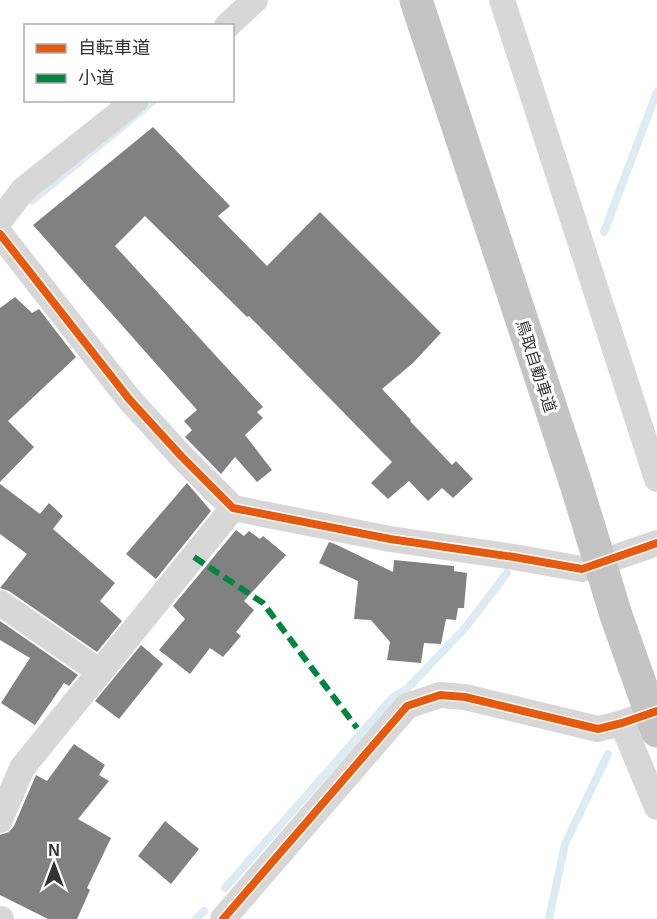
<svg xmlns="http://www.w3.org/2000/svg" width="657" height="919" font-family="Arial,'Noto Sans JP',sans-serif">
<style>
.water{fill:#ddebf3}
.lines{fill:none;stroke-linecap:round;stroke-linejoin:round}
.stream{stroke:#ddebf3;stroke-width:8}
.building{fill:#818181}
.street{stroke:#d7d7d7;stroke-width:26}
.highway-bridge{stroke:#c4c4c4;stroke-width:33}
.quiet{stroke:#00873e;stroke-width:6;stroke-dasharray:12 6;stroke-linecap:butt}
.cycleway-casing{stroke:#fff;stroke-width:11}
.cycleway{stroke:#e8590c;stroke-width:8}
.labels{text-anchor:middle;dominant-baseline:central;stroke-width:6;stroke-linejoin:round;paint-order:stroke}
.street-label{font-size:16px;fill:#333;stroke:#fff}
</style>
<rect width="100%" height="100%" fill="#fff"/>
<!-- water -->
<path class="water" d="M152 101H156L157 103 32 206 28 202Z"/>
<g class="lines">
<!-- stream -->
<g class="stream">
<path d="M604 232 657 92"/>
<path d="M225 888 393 697 407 689 465 628 507 573"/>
<path d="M196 919 204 911"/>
<path d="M549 919 565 844 608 754"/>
</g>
</g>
<!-- building -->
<g class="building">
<path d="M153 127 230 206 218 216 267 266 320 212 441 333 413 363 382 389 411 420 410 421 452 465 456 461 473 479 453 498 442 488 428 501 409 481 388 499 371 483 392 462 249 316 247 317 145 216 115 246 263 407 257 412 263 418 245 435 272 470 257 482 235 457 221 474 185 437 192 430 184 421 197 410 33 225Z"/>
<path d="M15 297 32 313 39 309 76 357 8 421 34 447 0 482V308Z"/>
<path d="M187 483 211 511 156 579 126 554Z"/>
<path d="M0 484 40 514 49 503 63 516 53 529 115 583 100 601 122 621 97 652 9 591 0 588 27 554 0 534Z"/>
<path d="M236 530 244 536 249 531 260 539 263 536 286 555 244 601 254 610 236 632 241 636 223 657 210 648 190 674 159 650 185 619 173 606Z"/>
<path d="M329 542 335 544 393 572 394 560 454 566V571L467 573 464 608H458L456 620 446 619 441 644 424 643 421 663 387 660 390 642 371 620 354 619 358 581 319 563Z"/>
<path d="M0 621 78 675 69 686 64 683 35 725 1 703 30 658 0 640Z"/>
<path d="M141 645 163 664 119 719 95 701Z"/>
<path d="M74 744 105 765 99 775 109 781 78 819 111 838 87 888 90 890 77 919H48L0 895V835L9 832 14 826 36 775 47 781Z"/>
<path d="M165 821 199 849 171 884 138 856Z"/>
</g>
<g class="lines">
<!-- street -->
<g class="street">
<path d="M502 0 657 479"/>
<path d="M227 26 255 0"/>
<path d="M0 220 23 190 136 100"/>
<path d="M0 234 129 399 182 457 233 508 390 539 514 557 582 569 657 543"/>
<path d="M0 603 100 672"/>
<path d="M622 723 657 807"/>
<path d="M0 820 22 768 233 508"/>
<path d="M0 919H1"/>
<path d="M223 919 407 706 440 695 465 697 598 729 622 723 657 711"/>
</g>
<!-- highway-bridge -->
<path class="highway-bridge" d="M416 0 576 484 616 615 657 731"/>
<!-- quiet -->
<path class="quiet" d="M194 557 263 603 357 728"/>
<defs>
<g id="cycleway">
<path d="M0 234 129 399 182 457 233 508 390 539 514 557 582 569 657 543"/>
<path d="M223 919 407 706 440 695 465 697 598 729 622 723 657 711"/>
</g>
</defs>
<!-- cycleway casing -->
<use href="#cycleway" class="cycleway-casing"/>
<!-- cycleway -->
<use href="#cycleway" class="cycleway"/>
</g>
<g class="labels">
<!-- street labels -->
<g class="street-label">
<text transform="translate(536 366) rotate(72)">鳥取自動車道</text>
</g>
</g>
<!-- legend -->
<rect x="24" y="24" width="210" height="78" fill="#ffffff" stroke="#adadad" stroke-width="1.5"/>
<rect x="36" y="44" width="30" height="9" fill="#e8590c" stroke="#adadad" stroke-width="1.5"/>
<text x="78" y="54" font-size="18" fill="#333333">自転車道</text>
<rect x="36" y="74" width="30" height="9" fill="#00873e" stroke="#adadad" stroke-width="1.5"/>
<text x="78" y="84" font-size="18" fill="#333333">小道</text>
<!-- north arrow -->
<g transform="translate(54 865)" stroke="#ffffff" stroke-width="4.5" paint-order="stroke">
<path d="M0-4.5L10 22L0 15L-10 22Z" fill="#333333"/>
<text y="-9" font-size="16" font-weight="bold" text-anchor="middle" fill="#333333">N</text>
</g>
</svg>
